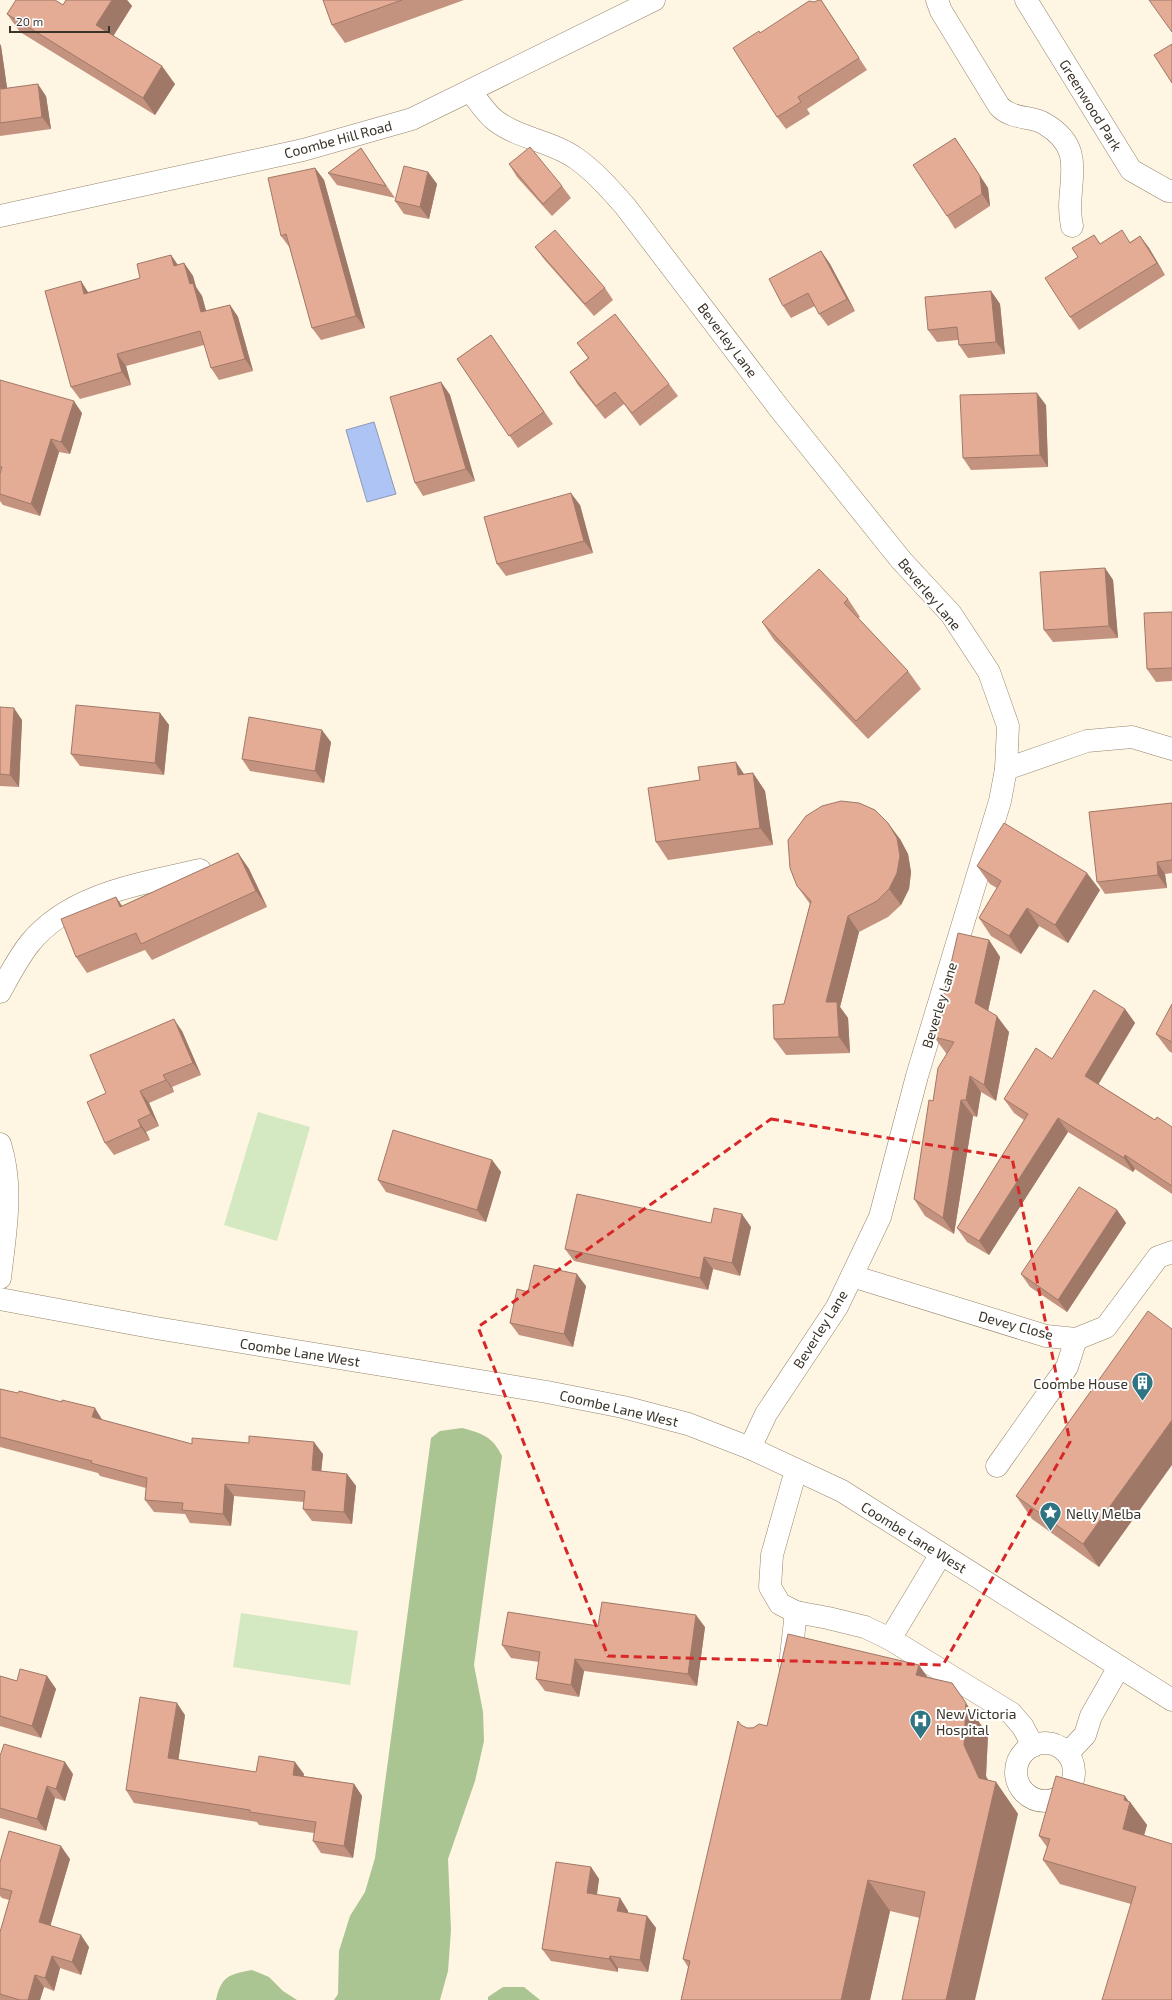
<svg xmlns="http://www.w3.org/2000/svg" width="1172" height="2000" font-family="'Exo 2',sans-serif">
<style>
.green{fill:#d4e9c2}
.forest{fill:#aac492}
.water{fill:#adc4f5;stroke:#8a98b8}
.lines{fill:none;stroke-linecap:round;stroke-linejoin:round}
.minor-casing{stroke:#93846a;stroke-width:23}
.major-casing{stroke:#93846a;stroke-width:23}
.minor{stroke:#fff;stroke-width:22}
.major{stroke:#fff;stroke-width:22}
.wall{fill:#c49380}
.shaded-wall{fill:#a07868}
.building{fill:#e4ab95;stroke:#a07868}
.marked{fill:none;stroke:#d62828;stroke-width:3;stroke-dasharray:8 5;stroke-linejoin:round}
.labels{text-anchor:middle;dominant-baseline:central;stroke-width:4;stroke-linejoin:round;paint-order:stroke}
.street-label{font-size:14px;fill:#393328;stroke:#fff}
.poi-label{font-size:14px;fill:#393328;stroke:#fff;text-anchor:start}
</style>
<rect width="100%" height="100%" fill="#fef5e3"/>
<!-- green -->
<g class="green">
<path d="M258 1112 310 1127 277 1241 224 1225Z"/>
<path d="M241 1613 358 1631 350 1685 233 1667Z"/>
</g>
<!-- forest -->
<g class="forest">
<path d="M462 1428C483 1434 492 1436 502 1456L474 1665 483 1712 484 1741 475 1781 448 1859 451 1930 448 1971 440 2000H334L338 1994 339 1951 350 1916 365 1892 375 1858 431 1438 440 1431Z"/>
<path d="M252 1970 269 1977 283 1991 297 2000H216C221 1976 230 1974 252 1970Z"/>
<path d="M503 1987H524L540 2000H488V1997Z"/>
</g>
<!-- water -->
<path class="water" d="M374 422 396 494 367 502 346 430Z"/>
<g class="lines">
<defs>
<g id="minor">
<path d="M937 0 941 11 999 106C1002 109 1006 112 1009 113 1020 119 1034 117 1045 124 1091 151 1063 186 1072 226"/>
<path d="M1026 0 1131 170 1168 191H1172"/>
<path d="M470 91C478 100 486 114 496 121 520 139 552 141 577 159 595 172 610 189 625 206L779 408 901 560 951 614 989 672 1008 726 1006 769 1000 801 917 1076 880 1217 837 1307 766 1414 750 1448"/>
<path d="M0 216 303 150 412 119 654 0"/>
<path d="M1006 769 1087 741 1132 737 1172 749"/>
<path d="M0 992C9 976 18 958 30 943 71 893 141 884 200 870"/>
<path d="M0 1144C14 1188 5 1233 0 1278"/>
<path d="M852 1276 1046 1336 1076 1339 1106 1327 1158 1257 1172 1252"/>
<path d="M997 1466 1067 1367 1076 1339"/>
<path d="M796 1470 772 1555 770 1587 780 1604 796 1612 828 1618 865 1627 890 1639 1011 1713 1023 1727 1033 1746"/>
<path d="M890 1639 941 1554"/>
<path d="M790 1665 796 1612"/>
<circle cx="1045" cy="1772" r="29"/>
<path d="M1068 1753 1085 1735 1091 1716 1119 1667"/>
</g>
<path id="major" d="M0 1299 156 1328 547 1392 623 1407 688 1424 750 1448 842 1491 1172 1700"/>
</defs>
<!-- minor casing -->
<use href="#minor" class="minor-casing"/>
<!-- major casing -->
<use href="#major" class="major-casing"/>
<!-- minor -->
<use href="#minor" class="minor"/>
<!-- major -->
<use href="#major" class="major"/>
</g>
<!-- wall -->
<g class="wall">
<path d="M66 0H127L132 6 113 36 175 84 155 115 20 32 7 14 63 5Z"/>
<path d="M323 0H464L345 43 332 25Z"/>
<path d="M821 0 867 70 807 109 810 114 786 129 777 117 760 33 814 2Z"/>
<path d="M0 44 1 46 7 88 46 96 51 129 0 136Z"/>
<path d="M361 148 395 198 337 185 328 173Z"/>
<path d="M963 150 988 188 990 206 955 229 947 216Z"/>
<path d="M509 164 562 186 571 198 552 216 517 177Z"/>
<path d="M315 168 324 180 365 328 321 340 312 328 290 248 281 236Z"/>
<path d="M428 172 437 184 429 219 404 214 395 201Z"/>
<path d="M1094 235 1100 244 1130 242 1140 236 1149 248 1165 275 1079 330 1070 317 1078 257Z"/>
<path d="M535 247 605 288 613 300 594 316 544 259Z"/>
<path d="M821 251 830 264 855 311 828 326 819 314 815 306 791 318 783 306Z"/>
<path d="M171 255 178 265 184 263 193 276 196 287 202 296 206 311 230 305 238 317 253 371 219 380 211 368 204 345 126 366 131 385 80 399 71 387 81 281 88 292 140 278Z"/>
<path d="M991 291 1000 304 1005 354 968 358 959 345 958 340 937 342 928 330Z"/>
<path d="M491 335 553 424 518 448 457 359Z"/>
<path d="M577 343 669 384 678 396 640 426 624 404 605 419 578 385 570 372 588 358Z"/>
<path d="M0 380 82 413 70 454 59 452 40 516 3 505 0 501Z"/>
<path d="M441 382 450 395 475 481 423 496 415 483Z"/>
<path d="M1046 405 1048 467 971 470 963 458Z"/>
<path d="M580 505 593 553 506 576 497 564Z"/>
<path d="M1105 568 1113 580 1118 638 1053 642 1044 630Z"/>
<path d="M848 599 860 617 858 618 908 671 921 689 868 739 774 640 762 622Z"/>
<path d="M1172 612V681L1156 682 1147 669Z"/>
<path d="M0 707 22 720 19 787 0 786Z"/>
<path d="M160 713 169 725 164 775 80 766 71 754Z"/>
<path d="M331 742 324 783 250 771 242 759Z"/>
<path d="M753 773 765 791 773 845 668 860 656 842 700 780Z"/>
<path d="M1172 803V873L1165 874 1167 888 1105 894 1097 882Z"/>
<path d="M900 839 908 854 911 872 909 889 901 905 888 917 859 932 840 1007 848 1018 850 1053 786 1055 774 1039 784 1004 810 904 797 886Z"/>
<path d="M238 853 249 869 267 907 152 960 145 950 87 973 76 957 122 906Z"/>
<path d="M977 866 1100 890 1068 943 1039 926 1021 954 991 936 979 918 997 888 990 884Z"/>
<path d="M989 940 1000 957 988 1011 1009 1032 996 1101 981 1092 977 1117 973 1116 954 1234 925 1216 914 1199 933 1101 947 1054 946 1053 934 1037Z"/>
<path d="M1172 1004V1053L1169 1051 1156 1034Z"/>
<path d="M1125 1009 1135 1023 1098 1084 1155 1120 1172 1127V1194L1135 1169 1133 1172 1068 1132 989 1255 967 1242 957 1228 1024 1120 1014 1113 1004 1099 1052 1059Z"/>
<path d="M182 1031 201 1075 172 1087 174 1092 149 1103 159 1126 146 1132 150 1140 114 1155 105 1143 106 1093Z"/>
<path d="M492 1160 501 1172 486 1222 386 1192 378 1180Z"/>
<path d="M1117 1210 1126 1223 1067 1312 1030 1287 1021 1274Z"/>
<path d="M751 1227 740 1276 713 1269 708 1290 574 1261 565 1249Z"/>
<path d="M586 1286 573 1347 519 1335 510 1323 528 1292Z"/>
<path d="M1172 1329 1099 1567 1032 1519 1016 1496Z"/>
<path d="M0 1389 103 1420 192 1444 323 1454 321 1471 347 1474 356 1486 352 1524 312 1521 303 1509 304 1502 234 1496 231 1526 190 1523 185 1514 154 1512 145 1500 146 1488 100 1476 98 1473 0 1447Z"/>
<path d="M598 1626 705 1627 697 1686 584 1671 579 1697 545 1691 536 1679 539 1662 511 1658 502 1645Z"/>
<path d="M0 1676 17 1681 47 1676 56 1689 41 1738 0 1726Z"/>
<path d="M928 1677 952 1683 988 1735 986 1776 988 1780 996 1782 1018 1814 920 1918 890 1911 870 2000H681L688 1967 683 1959 741 1725 747 1728 767 1726Z"/>
<path d="M185 1715 178 1760 256 1772 304 1774 303 1776 354 1784 362 1796 353 1858 321 1853 313 1841 314 1833 259 1825 257 1822 134 1803 126 1790Z"/>
<path d="M0 1756 73 1774 65 1801 55 1798 46 1831 0 1818Z"/>
<path d="M1130 1802 1147 1825 1144 1835 1172 1844 1131 1904 1060 1884 1043 1860 1047 1847 1039 1836Z"/>
<path d="M70 1859 50 1926 89 1947 81 1975 60 1968 54 1991 44 1987 40 2000H0V1932L9 1900 2 1898 0 1896V1862Z"/>
<path d="M591 1867 599 1879 597 1895 620 1898 628 1911V1913L647 1916 656 1928 648 1972 618 1968V1972L551 1961 542 1949Z"/>
</g>
<!-- shaded-wall -->
<g class="shaded-wall">
<path d="M112 0H127L132 6 109 43 96 25Z"/>
<path d="M0 44 1 46 9 101 1 89 0 84Z"/>
<path d="M162 66 175 84 155 115 143 98Z"/>
<path d="M38 84 46 96 51 129 42 117Z"/>
<path d="M955 138 988 188 990 206 982 194Z"/>
<path d="M315 168 324 180 365 328 356 316Z"/>
<path d="M428 172 437 184 429 219 420 207Z"/>
<path d="M1140 236 1149 248 1165 275 1157 263Z"/>
<path d="M821 251 830 264 855 311 847 299Z"/>
<path d="M171 255 179 267 174 266Z"/>
<path d="M184 263 193 276 196 287 202 296 210 325 201 312 190 284Z"/>
<path d="M81 281 89 294H84Z"/>
<path d="M991 291 1000 304 1005 354 996 342Z"/>
<path d="M230 305 238 317 253 371 245 359Z"/>
<path d="M117 354 126 366 131 385 122 372Z"/>
<path d="M441 382 450 395 475 481 466 469Z"/>
<path d="M1037 393 1046 405 1048 467 1040 455Z"/>
<path d="M74 401 82 413 70 454 61 442Z"/>
<path d="M51 439 59 452 40 516 31 504Z"/>
<path d="M571 493 580 505 593 553 584 541Z"/>
<path d="M1105 568 1113 580 1118 638 1109 626Z"/>
<path d="M14 708 22 720 19 787 10 775Z"/>
<path d="M160 713 169 725 164 775 155 763Z"/>
<path d="M322 730 331 742 324 783 315 771Z"/>
<path d="M736 762 748 780 738 775Z"/>
<path d="M753 773 765 791 773 845 760 828Z"/>
<path d="M888 823 900 839 908 854 911 872 909 889 901 905 889 889Z"/>
<path d="M238 853 249 869 267 907 256 891Z"/>
<path d="M1157 862 1165 874 1167 888 1158 875Z"/>
<path d="M1087 873 1100 890 1068 943 1055 925Z"/>
<path d="M116 897 127 913 120 907Z"/>
<path d="M1027 908 1039 926 1021 954 1009 936Z"/>
<path d="M848 916 859 932 840 1007 848 1018 850 1053 839 1037 826 1002Z"/>
<path d="M989 940 1000 957 986 1020 975 1003Z"/>
<path d="M1125 1009 1135 1023 1095 1090 1085 1076Z"/>
<path d="M997 1016 1009 1032 996 1101 984 1085Z"/>
<path d="M174 1019 182 1031 201 1075 193 1063Z"/>
<path d="M163 1075 172 1087 174 1092 166 1080Z"/>
<path d="M970 1076 981 1092 977 1117 966 1100Z"/>
<path d="M140 1091 149 1103 159 1126 151 1114Z"/>
<path d="M961 1100 973 1116 954 1234 943 1218Z"/>
<path d="M1058 1118 1068 1132 989 1255 979 1241Z"/>
<path d="M138 1120 146 1132 150 1140 141 1127Z"/>
<path d="M1125 1155 1135 1169 1133 1172 1124 1158Z"/>
<path d="M492 1160 501 1172 486 1222 477 1210Z"/>
<path d="M1117 1210 1126 1223 1067 1312 1058 1300Z"/>
<path d="M742 1214 751 1227 740 1276 732 1263Z"/>
<path d="M704 1257 713 1269 708 1290 700 1278Z"/>
<path d="M577 1274 586 1286 573 1347 564 1334Z"/>
<path d="M95 1408 103 1421 92 1417Z"/>
<path d="M1172 1420V1465L1099 1567 1083 1544Z"/>
<path d="M314 1442 323 1454 320 1483 312 1470Z"/>
<path d="M347 1474 356 1486 352 1524 344 1512Z"/>
<path d="M225 1484 234 1496 231 1526 223 1514Z"/>
<path d="M696 1615 705 1627 697 1686 688 1674Z"/>
<path d="M575 1659 584 1671 579 1697 571 1685Z"/>
<path d="M919 1665 941 1696 916 1675Z"/>
<path d="M47 1676 56 1689 41 1738 32 1726Z"/>
<path d="M952 1683 988 1735 986 1776 994 1793 996 1782 1018 1814 975 2000H946L964 1745Z"/>
<path d="M177 1703 185 1715 177 1770 168 1758Z"/>
<path d="M65 1762 73 1774 65 1801 56 1789Z"/>
<path d="M295 1762 304 1774 302 1787 293 1775Z"/>
<path d="M354 1784 362 1796 353 1858 344 1846Z"/>
<path d="M47 1786 55 1798 46 1831 37 1819Z"/>
<path d="M1125 1796 1130 1803V1802L1147 1825 1139 1853 1123 1829 1124 1800Z"/>
<path d="M61 1846 70 1859 48 1934 39 1922Z"/>
<path d="M591 1867 599 1879 595 1906 587 1893Z"/>
<path d="M868 1880 890 1911 870 2000H841Z"/>
<path d="M620 1898 628 1911 626 1924 617 1911Z"/>
<path d="M647 1916 656 1928 648 1972 640 1960Z"/>
<path d="M81 1935 89 1947 81 1975 72 1962Z"/>
<path d="M52 1956 60 1968 54 1991 45 1978Z"/>
<path d="M610 1956 618 1968V1972L609 1959Z"/>
<path d="M35 1975 44 1987 40 2000H28Z"/>
</g>
<!-- building -->
<g class="building">
<path d="M16 0H55L63 5 66 0H112L96 25 162 66 143 98 7 14Z"/>
<path d="M323 0H402L332 25Z"/>
<path d="M819 0H821L859 58 798 97 801 102 777 117 733 48 759 31 760 33 809 1 814 2Z"/>
<path d="M1149 0H1172V32Z"/>
<path d="M1172 44V83L1154 55Z"/>
<path d="M0 84 1 89 38 84 42 117 0 123Z"/>
<path d="M955 138 980 176 982 194 947 216 913 165Z"/>
<path d="M530 147 562 186 543 204 509 164Z"/>
<path d="M361 148 386 186 328 173Z"/>
<path d="M404 166 428 172 420 207 395 201Z"/>
<path d="M315 168 356 316 312 328 286 234 281 236 268 178Z"/>
<path d="M555 230 605 288 585 304 535 247Z"/>
<path d="M1122 230 1130 243 1140 236 1157 263 1070 317 1045 278 1078 257 1072 248 1094 235 1100 244Z"/>
<path d="M821 251 847 299 819 314 808 293 783 306 769 279Z"/>
<path d="M171 255 174 266 184 263 190 284 193 283 201 312 230 305 245 359 211 368 200 331 117 354 122 372 71 387 45 291 81 281 84 294 140 278 137 264Z"/>
<path d="M991 291 996 342 959 345 957 327 928 330 925 297Z"/>
<path d="M615 314 669 384 632 413 615 392 596 406 570 372 589 358 577 343Z"/>
<path d="M491 335 544 412 509 436 457 359Z"/>
<path d="M0 380 74 401 61 442 51 439 31 504 0 494V474L2 467H0Z"/>
<path d="M441 382 466 469 415 483 390 397Z"/>
<path d="M1037 393 1040 455 963 458 960 395Z"/>
<path d="M571 493 584 541 497 564 484 517Z"/>
<path d="M1105 568 1109 626 1044 630 1040 572Z"/>
<path d="M819 569 848 599 844 603 908 671 856 721 762 622Z"/>
<path d="M1172 612V668L1147 669 1144 613Z"/>
<path d="M76 705 160 713 155 763 71 754Z"/>
<path d="M0 707 14 708 10 775 0 774Z"/>
<path d="M249 717 322 730 315 771 242 759Z"/>
<path d="M736 762 738 775 753 773 760 828 656 842 648 788 700 780 698 767Z"/>
<path d="M841 801 859 803 875 810 888 823 897 838 900 856 897 873 889 889 877 901 848 916 826 1002H837L839 1037 774 1039 773 1005 784 1004 811 901 797 886 790 868 788 840 806 816 822 806Z"/>
<path d="M1172 803V860L1157 862 1158 875 1097 882 1089 812Z"/>
<path d="M1004 823 1087 873 1055 925 1027 908 1009 936 979 918 1001 881 977 866Z"/>
<path d="M238 853 256 891 141 944 136 933 76 957 61 919 116 897 120 907Z"/>
<path d="M958 933 989 940 975 1003 997 1016 984 1085 970 1076 966 1100H961L943 1218 914 1199 929 1100 933 1101 938 1068 954 1042 934 1037Z"/>
<path d="M1094 990 1125 1009 1085 1076 1155 1120 1157 1117 1172 1127V1186L1125 1155 1124 1158 1058 1118 979 1241 957 1228 1028 1114 1004 1099 1036 1048 1052 1059Z"/>
<path d="M1172 1004V1042L1156 1034Z"/>
<path d="M174 1019 193 1063 163 1075 166 1080 140 1091 151 1114 138 1120 141 1127 105 1143 87 1102 106 1093 90 1055Z"/>
<path d="M393 1130 492 1160 477 1210 378 1180Z"/>
<path d="M1079 1187 1117 1210 1058 1300 1021 1274Z"/>
<path d="M577 1194 711 1223 714 1208 742 1214 732 1263 704 1257 700 1278 565 1249Z"/>
<path d="M534 1265 577 1274 564 1334 510 1323 517 1289 528 1292Z"/>
<path d="M1148 1311 1172 1329V1420L1083 1544 1016 1496Z"/>
<path d="M0 1389 18 1393 19 1391 62 1402V1400L95 1408 92 1417 192 1444V1438L249 1443V1436L314 1442 312 1470 347 1474 344 1512 303 1509 305 1491 225 1484 223 1514 182 1510 183 1503 145 1500 147 1478 91 1463 92 1461 0 1437Z"/>
<path d="M602 1602 696 1615 688 1674 575 1659 571 1685 536 1679 540 1652 502 1645 508 1612 598 1626Z"/>
<path d="M788 1634 919 1665 916 1675 952 1683 966 1703 964 1745 979 1778 996 1782 946 2000H902L925 1892 868 1880 841 2000H681L690 1961 683 1959 738 1721 741 1725 747 1728H753L759 1724 767 1726Z"/>
<path d="M20 1669 47 1676 32 1726 0 1716V1676L17 1681Z"/>
<path d="M140 1697 177 1703 168 1758 256 1772 259 1756 295 1762 293 1775 354 1784 344 1846 313 1841 316 1822 250 1812V1810L126 1790Z"/>
<path d="M4 1744 65 1762 56 1789 47 1786 37 1819 0 1808V1756Z"/>
<path d="M1056 1776 1125 1796 1124 1800 1130 1802 1123 1829 1172 1844V2000H1102L1136 1887 1043 1860 1050 1839 1039 1836Z"/>
<path d="M9 1831 61 1846 39 1922 81 1935 72 1962 52 1956 45 1978 35 1975 28 2000H20L0 1994V1932L12 1891 0 1888V1862Z"/>
<path d="M556 1862 591 1867 587 1893 620 1898 617 1911 647 1916 640 1960 610 1956 609 1959 542 1949Z"/>
</g>
<!-- marked area -->
<path class="marked" d="M771 1119 1012 1158 1070 1442 943 1665 608 1656 478 1327Z"/>
<!-- icons -->
<defs>
<symbol id="building-pin" viewBox="-11 -11 22 30"><path d="M0 17L-7.5 6A9.5 9.5 0 1 1 7.5 6Z" fill="#2f7483" stroke="#fff"/><path d="M-4-6H4V6H1V3H-1V6H-4ZM-2.5-4.3h1.7v1.8h-1.7ZM.8-4.3h1.7v1.8H.8ZM-2.5-1h1.7V.8h-1.7ZM.8-1h1.7V.8H.8Z" fill="#fff"/></symbol>
<symbol id="sight-pin" viewBox="-11 -11 22 30"><path d="M0 17L-7.5 6A9.5 9.5 0 1 1 7.5 6Z" fill="#2f7483" stroke="#fff"/><path d="M0-6L1.8-2.2L6-1.7L2.9 1.2L3.7 5.4L0 3.3L-3.7 5.4L-2.9 1.2L-6-1.7L-1.8-2.2Z" fill="#fff"/></symbol>
<symbol id="hospital-pin" viewBox="-11 -11 22 30"><path d="M0 17L-7.5 6A9.5 9.5 0 1 1 7.5 6Z" fill="#2f7483" stroke="#fff"/><path d="M-5-5h3v3.5h4V-5h3V5h-3V1.5h-4V5h-3Z" fill="#fff"/></symbol>
</defs>
<g fill-rule="evenodd">
<use href="#building-pin" x="1130" y="1370" width="25" height="34"/>
<use href="#sight-pin" x="1038" y="1500" width="25" height="34"/>
<use href="#hospital-pin" x="908" y="1708" width="25" height="34"/>
</g>
<g class="labels">
<!-- street labels -->
<g class="street-label">
<text transform="translate(1091 105) rotate(58)">Greenwood Park</text>
<text transform="translate(338 139) rotate(-15)">Coombe Hill Road</text>
<text transform="translate(728 340) rotate(53)">Beverley Lane</text>
<text transform="translate(930 594) rotate(50)">Beverley Lane</text>
<text transform="translate(939 1005) rotate(-73)">Beverley Lane</text>
<text transform="translate(1016 1325) rotate(15)">Devey Close</text>
<text transform="translate(820 1329) rotate(-58)">Beverley Lane</text>
<text transform="translate(300 1352) rotate(9)">Coombe Lane West</text>
<text transform="translate(619 1408) rotate(13)">Coombe Lane West</text>
<text transform="translate(914 1537) rotate(32)">Coombe Lane West</text>
</g>
<!-- poi labels -->
<g class="poi-label">
<text x="1128" y="1383" text-anchor="end">Coombe House</text>
<text x="1066" y="1513">Nelly Melba</text>
<text x="936" y="1713">New Victoria<tspan x="936" dy="16">Hospital</tspan></text>
</g>
</g>
<!-- scale -->
<path d="M10 26v6h99v-6" fill="none" stroke="#393328" stroke-width="2"/>
<text x="16" y="26" font-size="12" fill="#393328" stroke="#ffffff" stroke-width="3" paint-order="stroke">20 m</text>
</svg>
